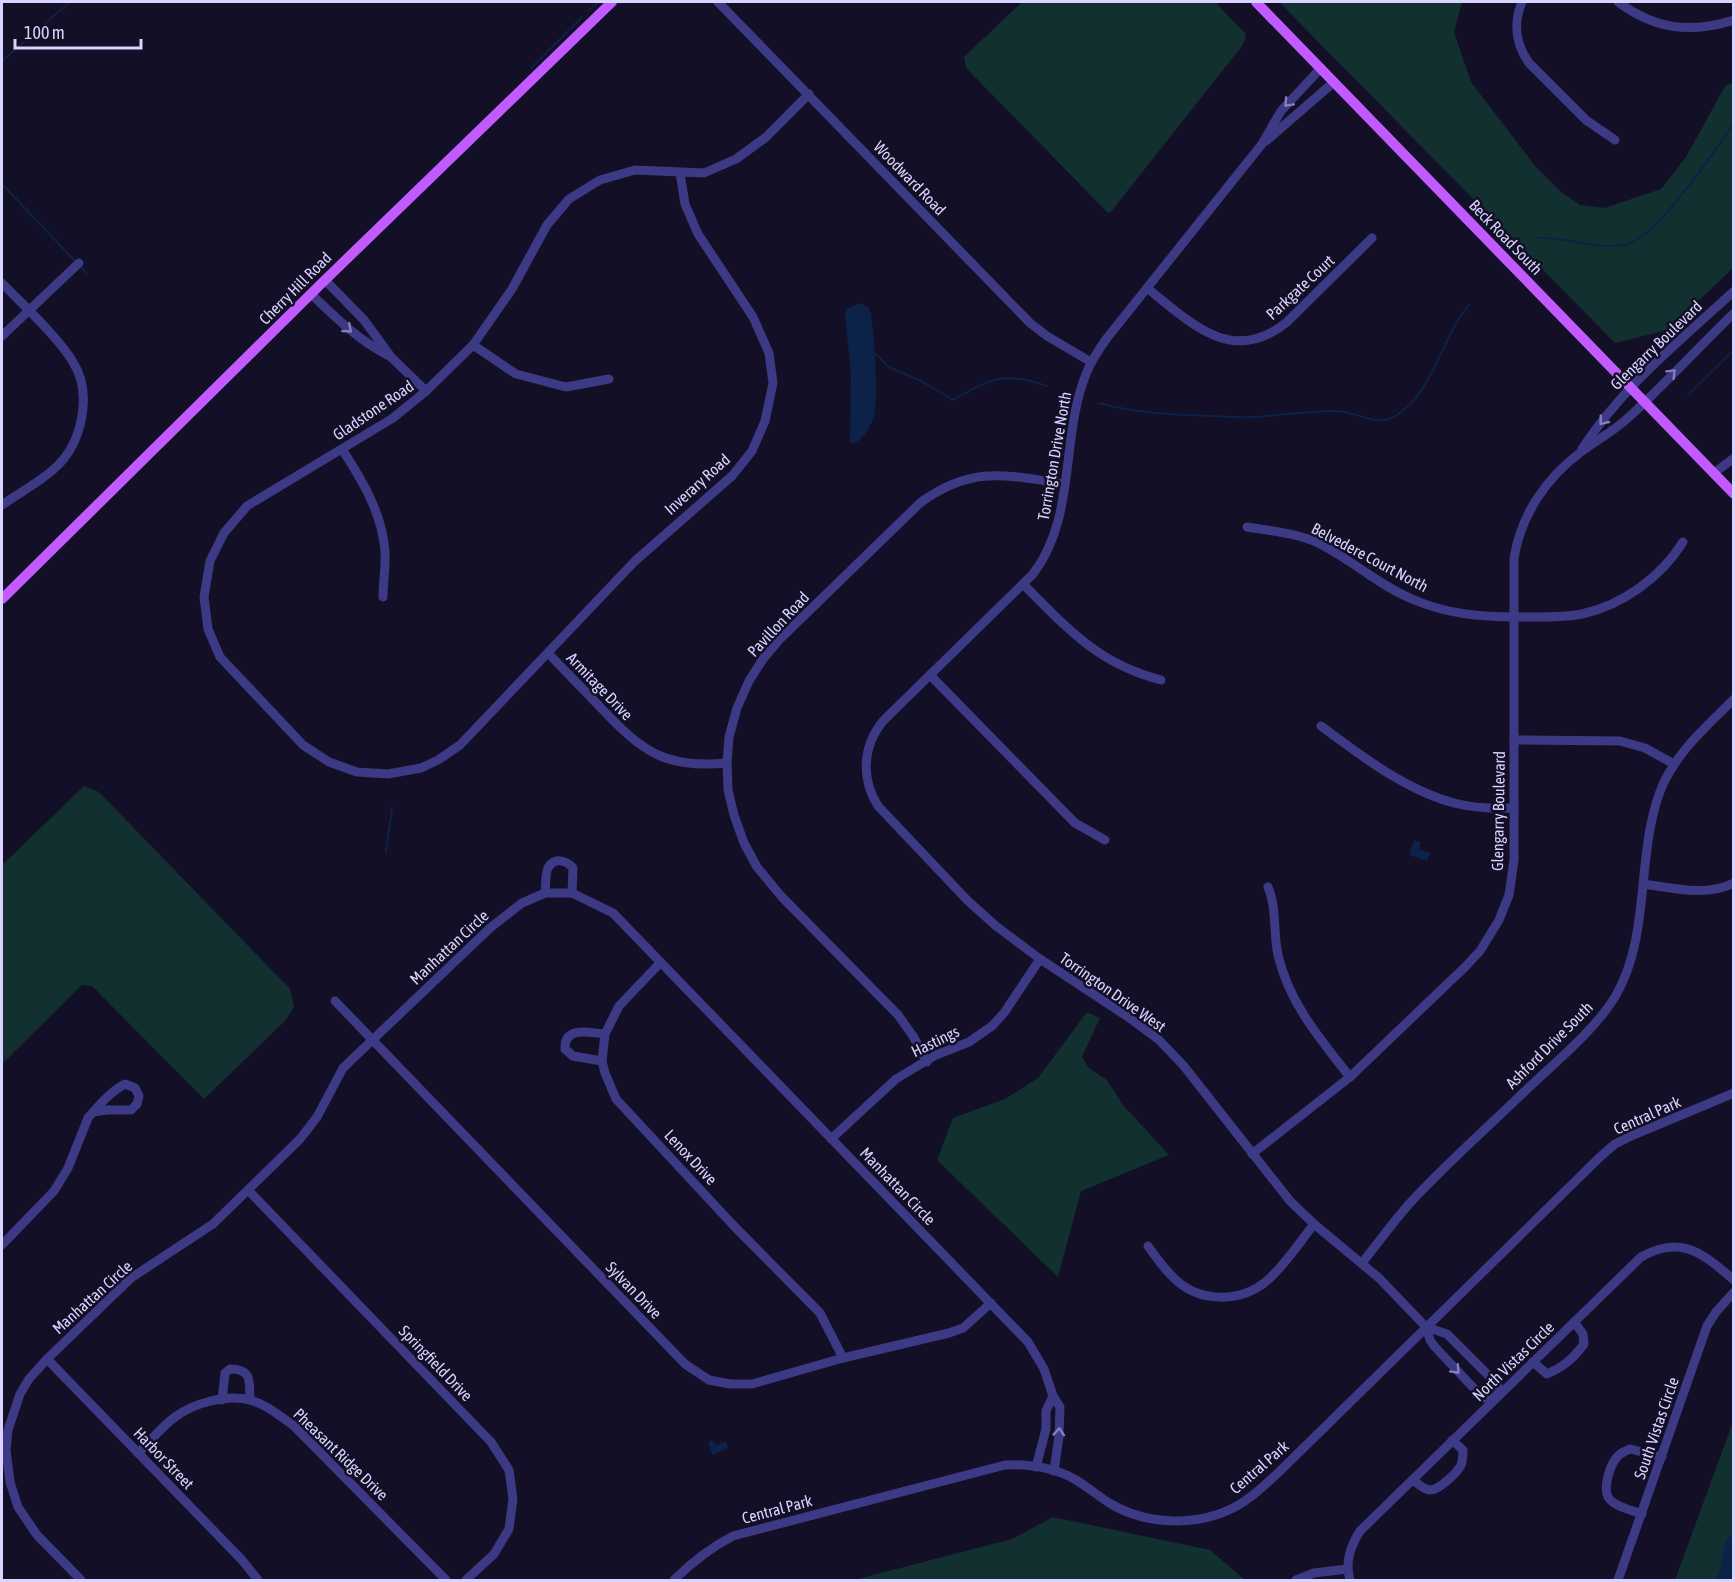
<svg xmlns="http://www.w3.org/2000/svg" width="1735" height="1582" font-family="'Asap Condensed',sans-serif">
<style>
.green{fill:#12302f}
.water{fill:#0c2248}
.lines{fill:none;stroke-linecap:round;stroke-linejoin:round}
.stream{stroke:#0c2248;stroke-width:2}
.minor{stroke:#3d3a85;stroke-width:9}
.major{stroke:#c25bff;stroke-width:10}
.oneway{stroke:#837fbc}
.labels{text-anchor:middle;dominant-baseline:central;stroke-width:5;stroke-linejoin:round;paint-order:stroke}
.street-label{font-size:16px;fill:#d9d4ff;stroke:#130f26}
</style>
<rect width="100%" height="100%" fill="#130f26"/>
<!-- green -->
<g class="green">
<path d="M1022 2H1215L1245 33 1246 38 1242 46 1110 213 1107 212 966 68 964 57Z"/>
<path d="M1279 2H1462L1454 32 1471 82 1536 167 1561 192 1580 205 1605 208 1661 189 1686 157 1725 86 1733 82V268L1668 330 1615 343Z"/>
<path d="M84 786 99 792 290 989 294 1007 285 1021 204 1099 92 986 82 985 2 1064V865Z"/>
<path d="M1087 1012 1100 1018 1082 1057 1089 1068 1107 1080 1123 1105 1169 1155 1081 1191 1058 1277 937 1160 953 1118 1005 1099 1038 1078Z"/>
<path d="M1733 1422V1580H1675Z"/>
<path d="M1053 1517 1210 1550 1245 1580H854L1012 1539Z"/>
</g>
<!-- water -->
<g class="water">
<path d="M859 303 868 307 871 313C874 337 879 393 874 416 871 426 863 441 852 444L850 443 851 374 845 315 847 309Z"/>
<path d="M1414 840 1421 842 1419 849 1430 853 1427 861 1409 855Z"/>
<path d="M712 1440 716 1445 726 1441 728 1448 713 1455 708 1443Z"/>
<path d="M1733 1533V1580H1715C1725 1569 1717 1549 1733 1533Z"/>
</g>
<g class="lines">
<!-- stream -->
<g class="stream">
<path d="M588 11 597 3"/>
<path d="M2 61 70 2"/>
<path d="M531 68 582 17"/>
<path d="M2 184 75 261"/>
<path d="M1539 238C1567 237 1602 251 1627 244 1657 237 1715 151 1734 123"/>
<path d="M79 265 87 274"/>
<path d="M873 351 889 367 923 382 953 400C992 378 1003 371 1047 386"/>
<path d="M1688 395 1734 350"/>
<path d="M1098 403C1136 413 1174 415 1212 416 1226 416 1240 418 1254 417 1281 415 1308 411 1336 411 1357 411 1377 429 1397 415 1435 389 1441 338 1469 305"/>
<path d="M386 853 392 808"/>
</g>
<!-- minor -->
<g class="minor">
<path d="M718 2 1030 323 1047 336 1091 362"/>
<path d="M1522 2C1513 24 1515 43 1529 63L1586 120 1615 140"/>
<path d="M1618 2C1655 29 1689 34 1734 20"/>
<path d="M1321 68 1281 111 1262 144 1107 338C1099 349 1091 361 1086 374 1060 439 1077 516 1033 574L883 721C862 747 861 779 878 806L967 900 996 926 1040 959 1128 1017 1159 1040 1183 1065 1290 1201 1314 1224 1379 1278 1426 1327 1430 1340 1435 1347 1483 1398 1497 1397 1498 1385 1447 1334 1426 1327"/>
<path d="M1266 141 1334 82"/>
<path d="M680 173 685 204 698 234 753 317 769 353 773 383 765 421 752 451 732 476 635 561 460 745 438 760 421 768 388 774 357 772 329 762 303 745 220 657 208 629 204 597 210 561 224 533 247 506 393 418 426 391 473 345 512 289 547 225 569 199 600 180 635 170 704 173 736 159 765 138 809 94"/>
<path d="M325 280 364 320 391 357 426 391"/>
<path d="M2 283C23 305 58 337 73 362 93 394 82 444 55 468 40 482 19 493 2 505"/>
<path d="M1147 288C1190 322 1232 367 1287 322L1372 238"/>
<path d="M311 294C336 318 358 340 389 356"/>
<path d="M2 336 79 263"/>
<path d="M473 345 516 374 566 387 609 379"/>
<path d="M342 449C362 480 382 513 385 551 386 566 383 582 383 597"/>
<path d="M1582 449C1621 388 1681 340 1734 291"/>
<path d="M1714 473 1734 458"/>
<path d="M1247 527C1271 531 1296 533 1318 543 1351 559 1378 585 1412 599 1446 614 1481 617 1518 617 1539 617 1561 618 1582 614 1623 605 1661 577 1683 542"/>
<path d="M1023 584C1068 629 1097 663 1161 680"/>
<path d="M548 653C566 672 584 690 602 709 643 752 665 769 727 763"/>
<path d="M930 675 1075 823 1105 840"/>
<path d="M1321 726C1361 756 1406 790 1454 803 1474 808 1494 809 1514 808"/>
<path d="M1514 740 1620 741 1645 748 1674 764"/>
<path d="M1644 884C1673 888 1706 897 1734 883"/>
<path d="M1268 887C1277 908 1273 932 1278 955 1289 1003 1320 1039 1350 1077"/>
<path d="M545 893C546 886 545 874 548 868 554 857 566 860 573 868L572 893"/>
<path d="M660 963 619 1006 605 1034 602 1061 605 1073 616 1099 733 1225 820 1313 843 1358"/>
<path d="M335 1001 685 1364 709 1380 730 1384H752L843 1358 949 1333 963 1328 991 1303"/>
<path d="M602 1061 573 1056 565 1049C564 1025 590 1033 605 1034"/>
<path d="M927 1062 913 1036 898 1015 781 896 757 867 744 843 734 815 728 790 727 763 729 737 737 708 749 681 763 659 779 640 920 503C972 465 1006 475 1065 484"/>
<path d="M831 1139 896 1079 936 1055 969 1042 992 1026 1004 1013 1040 959"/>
<path d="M1252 1154 1350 1077 1465 967 1480 951 1499 920 1509 895 1514 860V558C1521 515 1546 478 1581 452 1597 440 1614 431 1629 417 1665 384 1699 347 1734 313"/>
<path d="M248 1190 491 1442 509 1470 513 1499 509 1529 494 1554 466 1580"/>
<path d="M2 1245 54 1191 68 1168 88 1118C99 1105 110 1092 125 1084L135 1088 139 1096 137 1104 131 1110H107L93 1112"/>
<path d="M1148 1246C1155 1256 1162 1266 1171 1275 1197 1304 1242 1304 1270 1278 1287 1262 1300 1242 1314 1224"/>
<path d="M1362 1263C1378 1243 1393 1222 1410 1203 1446 1164 1486 1129 1524 1092 1553 1064 1594 1031 1615 997 1653 933 1634 848 1664 782 1680 749 1708 725 1734 699"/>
<path d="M47 1359 242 1560 258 1580"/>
<path d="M1533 1362 1547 1374C1563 1367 1573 1359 1584 1344L1583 1334 1574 1322"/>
<path d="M222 1400 225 1373 230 1369C253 1369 249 1382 250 1400"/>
<path d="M138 1453C150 1442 161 1427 175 1417 194 1403 226 1394 250 1400 267 1405 280 1416 294 1426L446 1580"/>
<path d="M1036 1467 1046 1429V1411L1053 1396"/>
<path d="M1413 1480C1418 1484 1424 1490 1430 1490 1439 1490 1457 1473 1461 1465 1463 1460 1463 1455 1463 1450L1452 1440"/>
<path d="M1642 1514C1632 1510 1614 1507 1608 1497 1603 1487 1610 1464 1618 1456 1621 1453 1625 1451 1630 1449L1662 1457"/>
<path d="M81 1580 37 1535 18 1507 10 1482 6 1450 8 1430 20 1394 29 1379 47 1359 131 1278 213 1224 300 1139 317 1117 343 1068 490 928 522 903 545 893H572L613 913 1028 1342 1044 1369 1053 1396 1060 1407 1059 1436 1054 1471"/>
<path d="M674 1580C692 1562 710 1548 733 1536L1005 1465C1029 1464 1055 1468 1076 1480 1088 1487 1099 1497 1111 1504 1147 1525 1197 1527 1235 1507 1252 1498 1267 1483 1281 1470L1601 1156 1615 1144 1631 1136 1734 1093"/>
<path d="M1296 1580 1314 1573 1347 1569"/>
<path d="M1350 1580C1345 1562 1350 1547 1360 1531L1641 1257C1682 1234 1703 1254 1734 1280"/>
<path d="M1618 1580 1707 1326 1716 1312 1734 1292"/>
</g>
<!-- major -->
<g class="major">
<path d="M1256 2 1734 494"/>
<path d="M2 599 325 280 612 2"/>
</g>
</g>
<!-- one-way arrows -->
<defs><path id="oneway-chevron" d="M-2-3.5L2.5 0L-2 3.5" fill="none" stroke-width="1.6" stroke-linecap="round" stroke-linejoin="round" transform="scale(1.5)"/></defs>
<g class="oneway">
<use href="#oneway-chevron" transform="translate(1288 103) rotate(133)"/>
<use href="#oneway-chevron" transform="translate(348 329) rotate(41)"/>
<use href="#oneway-chevron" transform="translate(1672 373) rotate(-45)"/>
<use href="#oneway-chevron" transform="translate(1603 421) rotate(129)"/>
<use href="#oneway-chevron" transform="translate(1456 1370) rotate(47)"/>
<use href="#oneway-chevron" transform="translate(1059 1432) rotate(-86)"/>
</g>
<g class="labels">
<!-- street labels -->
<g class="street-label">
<text transform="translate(910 178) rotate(46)">Woodward Road</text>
<text transform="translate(1506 237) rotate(46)">Beck Road South</text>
<text transform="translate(1300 287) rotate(-43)">Parkgate Court</text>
<text transform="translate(295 288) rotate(-45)">Cherry Hill Road</text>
<text transform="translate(1656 345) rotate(-44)">Glengarry Boulevard</text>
<text transform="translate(373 410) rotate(-34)">Gladstone Road</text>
<text transform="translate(1054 456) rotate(-80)">Torrington Drive North</text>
<text transform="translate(697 484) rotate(-42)">Inverary Road</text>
<text transform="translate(1370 557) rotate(28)">Belvedere Court North</text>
<text transform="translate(778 624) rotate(-47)">Pavillon Road</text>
<text transform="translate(600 686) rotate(46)">Armitage Drive</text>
<text transform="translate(1498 811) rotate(-89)">Glengarry Boulevard</text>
<text transform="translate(449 947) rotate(-43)">Manhattan Circle</text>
<text transform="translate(1113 992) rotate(35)">Torrington Drive West</text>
<text transform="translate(935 1041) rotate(-26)">Hastings</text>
<text transform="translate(1549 1045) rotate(-45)">Ashford Drive South</text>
<text transform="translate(1647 1115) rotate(-24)">Central Park</text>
<text transform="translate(691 1157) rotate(47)">Lenox Drive</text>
<text transform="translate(898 1186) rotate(46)">Manhattan Circle</text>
<text transform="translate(634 1290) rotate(46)">Sylvan Drive</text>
<text transform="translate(92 1297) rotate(-42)">Manhattan Circle</text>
<text transform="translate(1513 1361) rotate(-44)">North Vistas Circle</text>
<text transform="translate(436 1363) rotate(46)">Springfield Drive</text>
<text transform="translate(1656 1428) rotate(-71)">South Vistas Circle</text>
<text transform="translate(341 1454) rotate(44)">Pheasant Ridge Drive</text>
<text transform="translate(164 1458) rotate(46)">Harbor Street</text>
<text transform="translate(1259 1467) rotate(-41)">Central Park</text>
<text transform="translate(777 1509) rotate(-15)">Central Park</text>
</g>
</g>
<!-- border -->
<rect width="1735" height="1582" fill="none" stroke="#d9d4ff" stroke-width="6"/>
<!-- scale -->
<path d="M15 39v9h126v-9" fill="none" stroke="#d9d4ff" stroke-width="3"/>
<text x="24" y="39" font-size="18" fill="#d9d4ff" stroke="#130f26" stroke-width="4.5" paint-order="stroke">100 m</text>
</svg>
